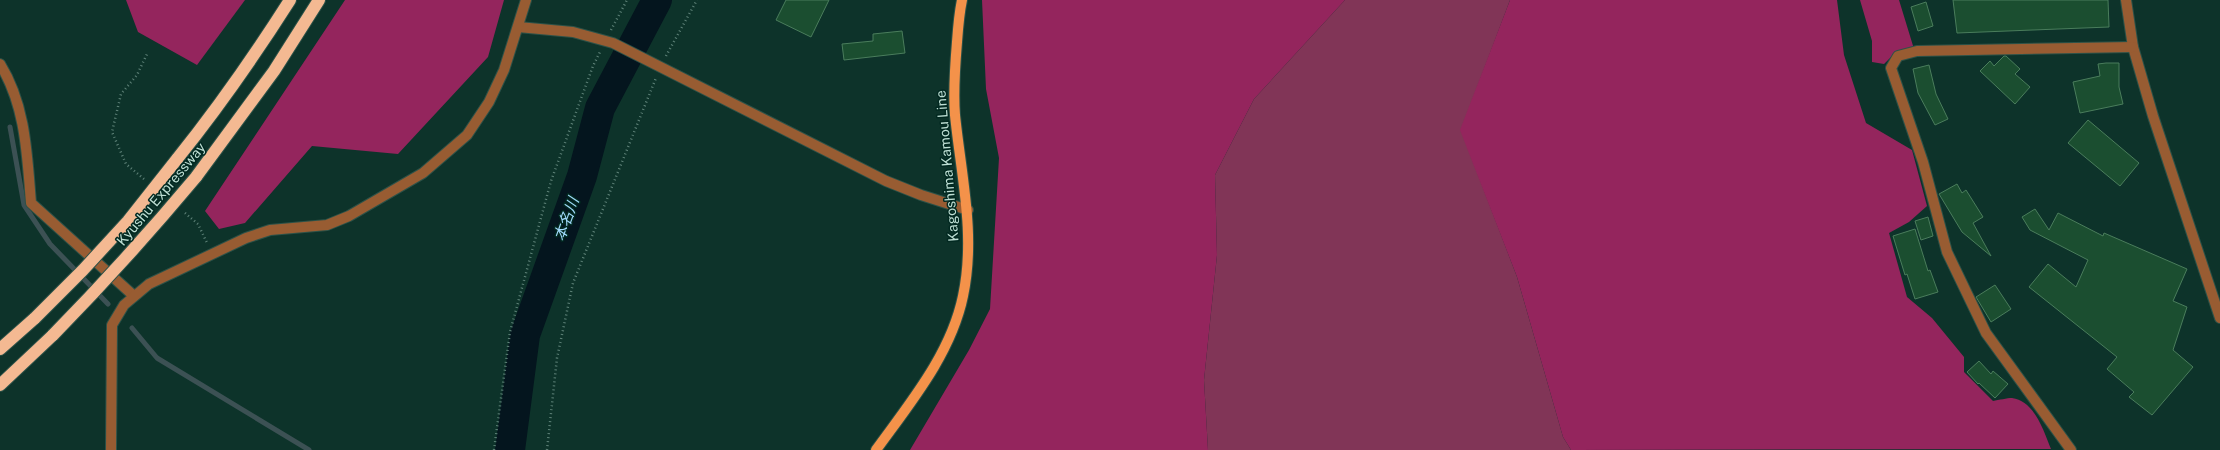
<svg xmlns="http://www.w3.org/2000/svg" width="2220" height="450" font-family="'Public Sans','Noto Sans JP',sans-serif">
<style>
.green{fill:#813557}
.forest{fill:#94255d}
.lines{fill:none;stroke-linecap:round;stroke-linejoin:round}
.stream{stroke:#3c5154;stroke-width:5}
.river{stroke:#04151e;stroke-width:30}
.building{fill:#1b4e30;stroke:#4a7d5c}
.minor-casing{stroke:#2d5248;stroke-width:12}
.major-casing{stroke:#2d5248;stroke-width:12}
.highway-casing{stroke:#2d5248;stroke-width:14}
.path{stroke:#5f8379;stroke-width:2.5;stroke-dasharray:1 3;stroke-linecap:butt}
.minor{stroke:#985c32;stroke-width:10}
.major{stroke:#f4924a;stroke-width:10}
.highway{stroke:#f4b992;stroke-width:12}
.highway-bridge-casing{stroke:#2d5248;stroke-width:14;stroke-linecap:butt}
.highway-bridge{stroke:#f4b992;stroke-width:12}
.labels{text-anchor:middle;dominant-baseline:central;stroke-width:3;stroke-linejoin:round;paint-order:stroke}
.street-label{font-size:14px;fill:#bdded3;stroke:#022921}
.water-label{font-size:15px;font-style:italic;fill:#a1d9fa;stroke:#022921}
</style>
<rect width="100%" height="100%" fill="#0d332a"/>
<!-- green -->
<path class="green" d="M1345 0H1510L1461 130 1517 277 1563 437 1571 450H1208L1204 380 1217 255 1215 175 1254 99Z"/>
<!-- forest -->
<g class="forest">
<path d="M126 0H245L197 65 138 32Z"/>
<path d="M345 0H504L488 57 398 154 312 146 245 223 219 229 205 211Z"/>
<path d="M982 0H1345L1254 99 1215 175 1217 255 1204 380 1208 450H910L969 350 990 309 999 158 986 89Z"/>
<path d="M1510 0H1837L1844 55 1866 123 1912 150 1927 206 1909 222 1889 233 1907 297 1932 318 1964 357V372L1993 401C1999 400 2007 398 2012 398 2035 401 2044 432 2051 449L1571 450 1563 437 1517 277 1460 130Z"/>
<path d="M1860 0H1899L1914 49 1896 52 1884 64 1872 62V41Z"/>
</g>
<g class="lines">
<!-- stream -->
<g class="stream">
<path d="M10 127 24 205 50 244 108 304"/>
<path d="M132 328 157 358 309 450"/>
</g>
<!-- river -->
<path class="river" d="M510 450 525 335 582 176 600 108 657 0"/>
</g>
<!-- building -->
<g class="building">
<path d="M786 0H829L811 37 776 20Z"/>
<path d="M1953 0H2108L2109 27 1957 33Z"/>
<path d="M1926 2 1933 26 1918 31 1911 7Z"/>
<path d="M902 31 905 53 844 60 842 44 873 41V34Z"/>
<path d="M2004 56H2006L2020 69 2015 74 2030 87 2015 104 1980 71 1990 61 1994 66Z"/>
<path d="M2106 63H2119V87L2123 104 2080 113 2073 82 2100 76 2098 64Z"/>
<path d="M1929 65 1936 94 1948 119 1935 125 1918 93 1913 69Z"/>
<path d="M2088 120 2139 163 2120 186 2068 143Z"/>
<path d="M1957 184 1962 193 1966 190 1983 217 1973 223 1991 256 1962 232 1939 194Z"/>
<path d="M2035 209 2049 230 2058 213 2103 236 2104 233 2187 269 2173 301 2187 307 2173 350 2193 367 2152 415 2129 397 2134 392 2107 369 2117 357 2029 287 2048 264 2076 287 2088 260 2030 230 2022 217Z"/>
<path d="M1928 217 1933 236 1921 240 1915 221Z"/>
<path d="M1915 229 1928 271 1930 270 1938 292 1915 299 1907 274 1905 275 1893 236Z"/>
<path d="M1995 285 2011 309 1991 322 1976 297Z"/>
<path d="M1979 361 1991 374 1993 371 2008 384 1995 398 1979 383 1978 384 1967 372Z"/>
</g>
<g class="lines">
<defs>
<g id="minor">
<path d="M2126 0 2133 47 2153 116 2220 318"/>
<path d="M518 27 573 32 613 43 886 181 921 195 968 210"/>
<path d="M0 64C26 106 27 155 31 203L134 296"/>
<path d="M111 450 112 325 124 305 149 284 246 238 270 230 327 225 349 216 423 173 467 135 489 102 504 70 526 0"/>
<path d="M2071 450 1986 333 1947 252 1923 162 1891 68 1898 56 1917 51 2133 47"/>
</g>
<path id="major" d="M876 450C910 403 951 354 963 296 976 235 961 175 955 115 953 91 955 66 957 42 958 28 959 14 962 0"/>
<g id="highway">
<path d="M177 159C218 108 255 55 290 0"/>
<path d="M196 177 274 71 319 0"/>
<path d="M0 349 35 318"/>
<path d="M0 385 53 335"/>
</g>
</defs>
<!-- minor casing -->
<use href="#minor" class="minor-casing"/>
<!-- major casing -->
<use href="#major" class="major-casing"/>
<!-- highway casing -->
<use href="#highway" class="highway-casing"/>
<!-- path -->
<g class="path">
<path d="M611 30 627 0"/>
<path d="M666 56 697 0"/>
<path d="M144 179 126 164 112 132 121 94 137 75 147 54"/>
<path d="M185 213 198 224 207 243"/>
<path d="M494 450 510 332 551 181 593 66 600 52"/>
<path d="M547 450 557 358 573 283 656 78"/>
</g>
<!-- minor -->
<use href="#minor" class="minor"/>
<!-- major -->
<use href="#major" class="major"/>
<!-- highway -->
<use href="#highway" class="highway"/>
<defs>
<g id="highway-bridge">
<path d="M35 318 83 270 128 221 177 159"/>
<path d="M53 335C103 284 150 232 196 177"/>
</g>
</defs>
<!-- highway-bridge casing -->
<use href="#highway-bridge" class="highway-bridge-casing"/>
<!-- highway-bridge -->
<use href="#highway-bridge" class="highway-bridge"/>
</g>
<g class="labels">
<!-- street labels -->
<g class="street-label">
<text transform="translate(947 166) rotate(-95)">Kagoshima Kamou Line</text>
<text transform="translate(161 194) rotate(-50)">Kyushu Expressway</text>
</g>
<!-- water labels -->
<g class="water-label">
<text transform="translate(566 219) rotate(-70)">本名川</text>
</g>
</g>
</svg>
